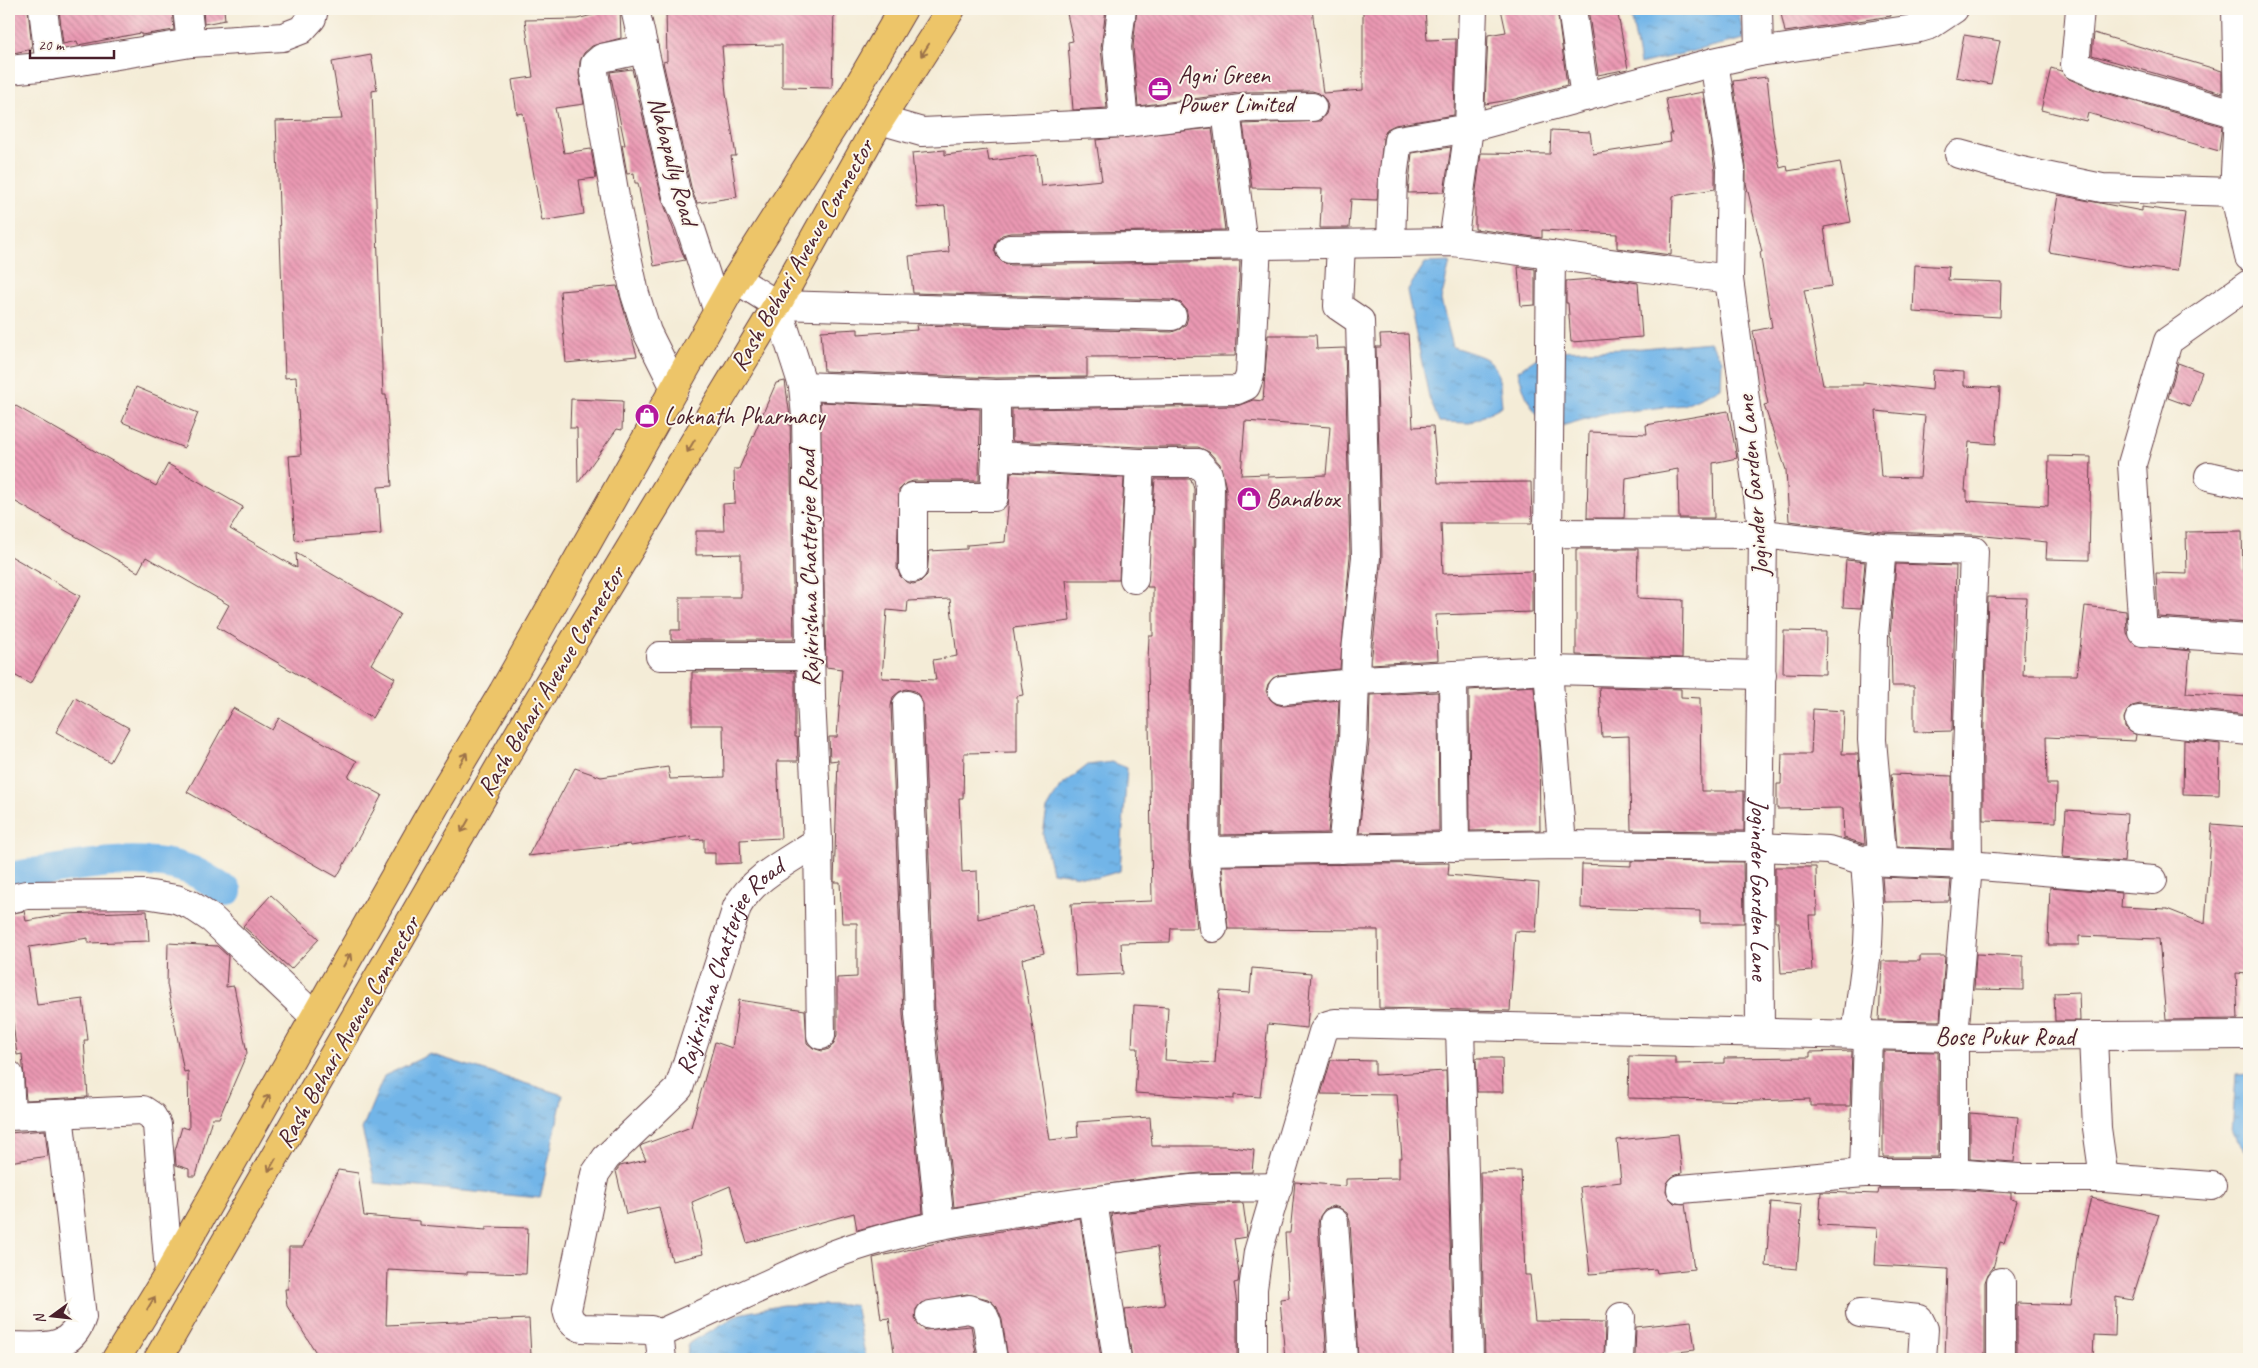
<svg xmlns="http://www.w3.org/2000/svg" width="2258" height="1368" font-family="Caveat,sans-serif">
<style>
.water{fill:url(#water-ripples);stroke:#5e6a8a}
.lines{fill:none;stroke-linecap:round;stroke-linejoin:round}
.canal{stroke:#72b5e8;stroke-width:30}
.building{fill:url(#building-back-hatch);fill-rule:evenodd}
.minor-casing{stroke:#643e45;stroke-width:30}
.tertiary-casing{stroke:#643e45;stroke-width:30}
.primary-casing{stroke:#643e45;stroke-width:30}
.minor{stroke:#fff;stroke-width:28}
.tertiary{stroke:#fff;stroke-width:28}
.primary{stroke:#edc569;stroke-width:28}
.oneway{stroke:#9c724a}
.labels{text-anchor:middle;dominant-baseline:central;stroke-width:4;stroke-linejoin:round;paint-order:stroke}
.poi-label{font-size:25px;fill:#4a1f2b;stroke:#fbf7ec;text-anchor:start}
.street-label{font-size:25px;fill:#4a1f2b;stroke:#fbf7ec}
</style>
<defs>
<pattern id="water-ripples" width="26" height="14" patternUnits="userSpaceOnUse" patternTransform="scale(1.25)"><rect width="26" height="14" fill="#72b5e8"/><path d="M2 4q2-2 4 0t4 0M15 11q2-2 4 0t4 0" fill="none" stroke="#6093bc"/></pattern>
<pattern id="building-back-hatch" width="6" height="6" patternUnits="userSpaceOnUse" patternTransform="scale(1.25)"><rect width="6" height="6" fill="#eb99b3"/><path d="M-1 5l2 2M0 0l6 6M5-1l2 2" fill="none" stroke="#c07c92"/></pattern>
</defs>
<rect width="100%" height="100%" fill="#fbf7ec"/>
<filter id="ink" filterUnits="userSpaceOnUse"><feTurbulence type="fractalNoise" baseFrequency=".02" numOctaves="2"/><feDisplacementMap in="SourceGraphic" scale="10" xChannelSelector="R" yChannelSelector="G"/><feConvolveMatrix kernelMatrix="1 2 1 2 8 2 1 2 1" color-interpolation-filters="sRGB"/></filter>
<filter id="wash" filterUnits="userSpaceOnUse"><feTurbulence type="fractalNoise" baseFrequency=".0096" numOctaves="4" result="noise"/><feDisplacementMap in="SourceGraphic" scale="20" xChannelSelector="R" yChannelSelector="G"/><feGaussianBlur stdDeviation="1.12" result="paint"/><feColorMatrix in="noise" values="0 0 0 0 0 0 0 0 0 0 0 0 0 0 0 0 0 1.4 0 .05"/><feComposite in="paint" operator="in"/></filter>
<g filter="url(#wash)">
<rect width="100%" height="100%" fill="#f4ecd7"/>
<!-- water -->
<g class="water">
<path d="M1630 9H1738L1744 39 1640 64Z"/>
<path d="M1450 262 1441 300 1453 347C1497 361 1498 358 1502 406L1470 423 1439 422 1429 397 1407 291 1425 263Z"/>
<path d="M1710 342 1722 360 1721 388 1683 405 1603 414 1551 429C1530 409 1526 399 1518 371L1547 351 1631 349Z"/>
<path d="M1112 762 1127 768 1120 871 1096 878 1052 872 1043 834 1047 809 1060 787 1088 765Z"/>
<path d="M430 1054 563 1095 540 1198 375 1183 362 1129 384 1076Z"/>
<path d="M2249 1074V1155L2232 1133 2236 1075Z"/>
<path d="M783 1305H855L866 1359H687L688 1344 739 1314Z"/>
</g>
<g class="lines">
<!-- canal -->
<path class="canal" d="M9 877C59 869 139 851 187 869 201 873 214 884 227 891"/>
</g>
<g id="blocks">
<!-- building -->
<g class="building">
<path d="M9 9H28L32 49 9 54Z"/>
<path d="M59 9H172L174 30 141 35V33L78 45 77 41 63 44Z"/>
<path d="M203 9H224L225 20 204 24Z"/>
<path d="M615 9H620L621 38 592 46 584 53 580 61 579 74 584 104 555 108 564 153 591 149 596 178 579 180 584 214 542 221 523 113 517 114 512 80 533 77 525 20 577 19Z"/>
<path d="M834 9 832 88 782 87V45L722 46 726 94 736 156H731L737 197 697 203 692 191 663 62 667 61 666 10Z"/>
<path d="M1066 9H1106L1101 48 1107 108 1073 110 1068 42 1073 41Z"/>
<path d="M1137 9H1312L1323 93 1363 90V9H1425L1427 40 1456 39 1454 115 1395 125 1387 129 1383 138 1377 200 1351 199 1349 228H1320L1322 189 1252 188 1243 124 1320 121 1326 114 1328 106 1325 99 1319 93 1312 91 1246 92 1138 106 1133 47Z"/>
<path d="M1501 9H1557L1567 85 1515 99 1485 104 1488 35 1506 32Z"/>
<path d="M1588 9H1617L1628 69 1598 75Z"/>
<path d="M1780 9H1890L1891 16 1785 32Z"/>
<path d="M2094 33 2222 71V93L2092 55Z"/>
<path d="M1964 35 2000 41 1991 84 1956 77Z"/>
<path d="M371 55 377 90 372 91 383 395H386L392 486 378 487 381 534 295 540 289 456 301 455 296 377 285 378 276 121 342 119 332 62Z"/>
<path d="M2051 68 2061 71 2069 79 2095 90 2222 126 2219 151 2088 113 2086 121 2041 110Z"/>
<path d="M632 69 662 199 685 260 654 266 638 183H635L634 173 627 174 622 145H625L610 72Z"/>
<path d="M1767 77 1773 132 1780 168 1787 166 1788 171 1840 162 1851 222 1824 227 1832 286 1804 290 1823 385H1863V382L1932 390 1933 370 1964 372V386L2000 388 1996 444 1969 442 1965 491H1967V501L2048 506 2049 456 2091 457 2089 560 2046 559 2047 542 1975 535 1883 532 1789 521 1786 470 1764 405 1768 404 1753 331 1772 327 1760 252H1762L1746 183V167L1733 81ZM1876 411 1925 416 1920 478 1881 477Z"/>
<path d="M1703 92 1715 170V189L1673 196 1671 255 1617 248V234L1542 230V238L1475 229V198L1481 153 1550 154 1551 130 1590 132 1593 154 1671 142 1670 134H1672L1666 99Z"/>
<path d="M1212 128 1225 230 1010 233 1002 235 997 241 994 250 997 257 1002 262 1010 265 1240 261 1235 356 1087 357V377L996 378 824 371 821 331 858 329V334L917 330 916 325 1172 332 1180 329 1186 324 1188 317 1186 309 1181 303 1172 300 913 293 909 256 949 252 945 206 917 208 912 153 945 150V155L987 150 989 161 1037 155 1041 186 1102 180 1096 140Z"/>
<path d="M1451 147 1444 192 1408 193 1412 153Z"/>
<path d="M2058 195 2142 211V207L2185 213 2177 271 2127 266 2049 252Z"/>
<path d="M1915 265 1949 267 1948 280 2001 282 2000 317 1913 312Z"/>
<path d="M1518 267 1535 269V305L1521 306Z"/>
<path d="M1605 278 1638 283 1642 337 1571 342 1568 303H1566V281Z"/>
<path d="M617 286 637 356 566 363 560 291Z"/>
<path d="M1408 334 1413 427 1433 426 1438 483 1531 482 1532 523H1441L1443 574 1532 571V612L1436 615 1438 660 1371 664 1382 557 1376 347H1381L1380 335Z"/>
<path d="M1268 335H1316L1317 349 1345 348 1350 556 1340 669 1280 675 1273 678 1268 684 1266 691 1270 699 1276 704 1283 706 1339 700 1337 739 1328 833 1221 835 1226 488 1220 464 1209 452 1198 447H1140L1012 441V409L1237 406 1253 400 1263 401ZM1245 421 1330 427 1326 475 1268 477V474L1241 475Z"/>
<path d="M2178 363 2202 372 2190 406 2168 398Z"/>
<path d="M785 381 790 417 794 640H671V630H680V597H741V554L696 555V531H724L723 504 735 503 734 469H739L776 383Z"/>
<path d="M136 387 198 413 184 448 122 422Z"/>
<path d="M571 399 623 401 622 430 617 429 578 483 577 428H570Z"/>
<path d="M9 402 156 486 168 464 243 507 230 529 297 568 296 553 400 614 371 664 395 678 372 718 217 627 229 605 146 557 138 572 9 498Z"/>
<path d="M820 402 980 409 979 481H913L905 484 899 490 897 568 900 576 906 582 913 584 920 582 927 575 929 551 967 549V545L1005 542 1011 472 1124 478 1119 580H1066L1070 621 1013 628 1023 695 1017 696V752L964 753 963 798H959L962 872 977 871 978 919 1033 906 1044 953 1022 959 1050 1140 1078 1137 1077 1122 1150 1117 1152 1146H1225L1254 1150 1252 1172 1201 1173 1149 1178 954 1207 935 1013 923 704 920 697 915 691 906 689 899 692 893 697 891 706 903 1015 923 1213 857 1230 854 1213 747 1243 730 1186 692 1202 703 1254 672 1261 659 1207 626 1214 616 1171 620 1166 646 1160 640 1147 642 1145 691 1127 715 1042 732 1048 739 1000 805 1010 807 1043 813 1048 822 1051 829 1049 834 1043 837 1035V978L857 977V923H842L840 882H834L838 760 830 761 829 737H837L842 669 826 667ZM950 599 957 656 933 660 936 680 882 678 887 610 907 612 908 601Z"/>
<path d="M1728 411 1737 458 1713 463 1714 518H1679L1678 469 1626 478 1624 518H1587L1589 432 1647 434 1646 425Z"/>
<path d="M1155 479H1191L1194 489 1189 851 1197 928H1171L1170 942 1121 943 1123 974 1076 976 1071 904 1152 901 1148 662 1149 636H1153V587H1147Z"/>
<path d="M2242 531 2243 571 2249 572V623L2158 617 2156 573 2187 574 2186 532Z"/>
<path d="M1576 549H1638L1637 598 1683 600 1682 658 1576 655Z"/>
<path d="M9 555 80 596 30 684 9 672Z"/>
<path d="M1846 560 1865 562 1861 608 1843 607Z"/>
<path d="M1896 564 1956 566 1952 731 1914 732V686H1892L1891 637 1890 636Z"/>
<path d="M1988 597 2026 598 2023 675H2077L2085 606 2126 611 2127 633 2135 645 2190 651 2186 693 2249 697V715L2140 704 2132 706 2127 711 2124 718 2125 727 2136 735 2135 741 2046 737 2047 784H2057L2056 822 1983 820V755Z"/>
<path d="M1784 631 1826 632 1825 674 1783 673Z"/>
<path d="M692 672H795V737H797L798 761H777L781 838 740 840 741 863 715 864V853H704V839L692 840 691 836 631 846 630 844 528 856 575 768 601 777 668 767 670 779 724 777 723 725H692Z"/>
<path d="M1534 686 1539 748 1540 830 1470 831 1469 690Z"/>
<path d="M1599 687 1681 689V697L1700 698 1701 791H1744V831L1631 830 1629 736 1602 737Z"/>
<path d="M1438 692 1439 831 1359 833 1369 742 1370 695Z"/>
<path d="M75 698 129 728 110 762 56 732Z"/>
<path d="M233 708 272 730 279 718 357 761 348 777 382 795 337 877 187 792Z"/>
<path d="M1813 709 1844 711 1842 754H1858L1865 844H1864L1844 838 1843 808 1777 809V784H1781L1782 754H1811Z"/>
<path d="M2184 740 2220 744 2219 795 2183 794Z"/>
<path d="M1891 774 1952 776V849L1897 847Z"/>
<path d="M2066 810 2127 814 2124 862 2063 857Z"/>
<path d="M2212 824 2249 827V961L2248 974 2236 973 2238 1019 2166 1020 2159 939 2079 936V945H2048L2050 887 2122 893 2121 907 2167 909 2205 924Z"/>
<path d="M1631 861 1743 862 1744 923H1700V911L1581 908 1582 864 1631 866Z"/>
<path d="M1449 863 1448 875 1539 883 1536 932 1515 931 1510 1011 1379 1008 1378 930 1228 929 1222 866Z"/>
<path d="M1775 867H1816L1817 915H1809L1812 971 1781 973 1778 922H1775Z"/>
<path d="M1882 877 1951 880 1949 901 1884 902Z"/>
<path d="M271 895 319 939 291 969 243 926Z"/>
<path d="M24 911 26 921 67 914 147 911 149 941 88 943V938L29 947 37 1005 83 999 88 1040H84L88 1097 26 1100 22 1054 17 1055 9 993V914Z"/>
<path d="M168 943 217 946 228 956 226 987 234 986 247 1053 219 1118H212L196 1176H189V1169L176 1165 175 1151 182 1127 189 1129 188 1071 184 1072 167 984Z"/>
<path d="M1976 954 2023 956V990L1974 989Z"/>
<path d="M1920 956H1945L1940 1021 1879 1020 1882 961H1920Z"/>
<path d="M1252 968 1311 973 1307 1028 1268 1024 1260 1097 1234 1095V1099L1135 1093 1138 1048H1132L1134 1005 1168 1007 1165 1060 1215 1063 1220 991 1250 993Z"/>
<path d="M2079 992 2080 1021H2055L2054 993Z"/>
<path d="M1852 1051 1850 1106H1810V1099L1755 1101 1628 1098 1629 1056 1675 1057V1064L1724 1063V1058L1810 1057V1052Z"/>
<path d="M1883 1051 1938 1052V1157H1883Z"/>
<path d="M1476 1058H1502L1503 1092H1477Z"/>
<path d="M1331 1060 1375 1061V1075L1446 1071 1453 1359H1358L1350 1221 1347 1213 1340 1208 1333 1206 1325 1209 1320 1216 1318 1223 1327 1359H1285L1280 1299 1289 1298 1285 1233H1290L1295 1182 1346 1186V1179L1399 1178V1158H1402L1397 1095 1321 1094Z"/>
<path d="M1970 1113 2018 1117 2014 1162 1970 1159Z"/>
<path d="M45 1130 48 1156 9 1162V1133Z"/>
<path d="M1678 1134 1682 1173 1672 1177 1667 1183 1666 1191 1669 1198 1674 1203 1685 1204 1694 1269 1657 1273 1656 1269 1590 1274 1580 1187 1621 1182 1617 1140Z"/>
<path d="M338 1170 358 1173 364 1216 420 1221V1225L486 1230V1227L528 1228 526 1274 467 1272V1274L388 1270 386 1325 529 1319 531 1356 460 1359H320L287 1306 285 1289H288L289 1247H303Z"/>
<path d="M1521 1171 1525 1275H1530L1535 1321 1605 1322 1604 1359H1485L1480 1172Z"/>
<path d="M1879 1189H1953L2011 1193V1199L2017 1201 2004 1243 2000 1242 1993 1268 1988 1274 1985 1282V1359H1945L1948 1269 1875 1265 1877 1228 1819 1225 1821 1192 1878 1194Z"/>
<path d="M2091 1198 2159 1214 2132 1300 2116 1297 2115 1336 2094 1335 2093 1359H2017V1303L2071 1305 2077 1256Z"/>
<path d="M1771 1202 1802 1205 1797 1269 1766 1266Z"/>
<path d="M1243 1203 1247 1233 1246 1237 1234 1239 1239 1274 1238 1282 1234 1283 1237 1304V1359H1132L1125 1310 1165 1305 1157 1247 1117 1253 1111 1214 1192 1205Z"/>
<path d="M1080 1218 1101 1359H1008L1002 1320 997 1307 988 1299 967 1294 921 1303 916 1309 915 1318 918 1325 925 1330 971 1326 977 1359H895L889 1318 881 1319 873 1258 953 1239Z"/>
<path d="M1691 1321 1695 1350 1635 1357 1636 1327Z"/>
</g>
</g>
</g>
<g filter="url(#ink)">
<use href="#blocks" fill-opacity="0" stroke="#643e45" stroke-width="1"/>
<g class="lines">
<defs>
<g id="minor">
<path d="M43 9 50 66"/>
<path d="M187 9 191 43"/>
<path d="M635 9 677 196 689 223 718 312"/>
<path d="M1122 9 1117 47 1124 123"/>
<path d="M1572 9 1585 97"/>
<path d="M2080 9 2075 65 2099 75 2238 114"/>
<path d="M644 49 602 58 595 64 594 72 617 209 635 294 647 332 675 388"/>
<path d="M1759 52 1920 28 1930 25 1954 9"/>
<path id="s1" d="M1714 62 1731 169 1729 279 1763 534 1759 847 1760 1031"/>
<path d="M9 70 50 66 191 43 283 37 301 30 312 18 314 9"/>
<path d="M1226 111 1246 108 1312 107"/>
<path d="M880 120 922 132 1124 123 1226 111 1243 245"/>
<path d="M1959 154 2017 170 2102 188 2234 192"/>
<path d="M1453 242 1469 128 1473 9"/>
<path d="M1391 243 1393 178 1398 140 1469 128 1714 62 1759 52 1758 9"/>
<path d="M1341 245 1338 306 1360 321 1366 557 1356 651 1353 740 1342 849"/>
<path d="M1010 249 1453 242 1729 279"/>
<path d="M736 279 777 305"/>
<path d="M2249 284 2168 341 2132 464 2143 632 2249 639"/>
<path d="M777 305 1172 316"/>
<path d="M803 386 996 394 1237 390 1246 386 1250 375 1257 245"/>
<path d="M996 394V456L1140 463H1198L1208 474 1210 488 1205 851 1213 928"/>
<path d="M2209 476 2249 485"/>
<path d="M1548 533 1551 255"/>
<path d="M913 568V497H994L996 456"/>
<path d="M1134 579 1140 463"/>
<path d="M660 656H811"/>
<path d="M1453 677 1455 847"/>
<path d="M1282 690 1355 683 1362 680 1548 670 1762 675"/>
<path d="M907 705 919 1014 940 1225"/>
<path d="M2139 720 2249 731"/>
<path d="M818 841 821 1035"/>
<path d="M1562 845 1548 670V533L1763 534 1882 548 1974 551 1967 755 1968 865 1954 1037V1173"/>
<path d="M1205 851 1562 845 1759 847 1828 850 1865 861 1968 865 2153 880"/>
<path d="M9 899 26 895 145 894 176 899 191 905 212 919 315 1017"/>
<path d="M1460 1027 1469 1359"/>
<path d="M1856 1035 1868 944 1869 918 1865 861 1882 853 1872 740 1874 635 1882 548"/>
<path d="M2093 1037 2097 1128 2104 1178"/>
<path d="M9 1075 11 1115"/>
<path d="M9 1116 143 1110 152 1116 157 1125 169 1273"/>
<path d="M1864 1173 1868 1035"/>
<path d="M1681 1189 1864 1173H1954L2017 1178H2104L2212 1186"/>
<path d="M1093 1201 1117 1359"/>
<path d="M1334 1222 1343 1359"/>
<path d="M1860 1313 1919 1319 1924 1329 1922 1359"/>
<path d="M930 1315 969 1309 983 1314 987 1323 993 1359"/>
<path d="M659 1334 820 1260C887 1232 959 1221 1029 1210 1083 1202 1137 1194 1191 1189 1220 1187 1249 1188 1278 1187"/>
<path d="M9 1346C39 1346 71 1353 82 1317L59 1114"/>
<path id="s2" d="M662 1359 659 1334 651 1330 582 1328C572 1324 569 1320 567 1310L595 1174 606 1158 679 1088 737 907C753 877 790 860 818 841L811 698 806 416 803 386 777 305"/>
<path d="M1253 1359V1289L1258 1252 1323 1032 1328 1025 1335 1023 1954 1037 2249 1035"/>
<path d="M1619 1359 1621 1317"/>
<path d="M2001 1359V1282"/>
</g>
<path id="tertiary" d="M2236 9 2238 114 2234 192 2249 257"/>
<g id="primary">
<path d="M116 1359 169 1273 436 804 503 692 736 279 850 100 903 9"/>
<path d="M158 1359 533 709 777 305 880 120 951 9"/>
</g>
</defs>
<!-- minor casing -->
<use href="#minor" class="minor-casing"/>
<!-- tertiary casing -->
<use href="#tertiary" class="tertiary-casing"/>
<!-- primary casing -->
<use href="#primary" class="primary-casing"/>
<!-- minor -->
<use href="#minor" class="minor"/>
<!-- tertiary -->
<use href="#tertiary" class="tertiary"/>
<!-- primary -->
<use href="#primary" class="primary"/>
</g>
<!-- one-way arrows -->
<defs><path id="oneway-shaft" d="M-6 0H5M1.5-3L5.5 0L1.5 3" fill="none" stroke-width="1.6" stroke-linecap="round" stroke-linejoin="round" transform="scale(1.25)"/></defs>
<g class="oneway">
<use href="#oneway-shaft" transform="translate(925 50) rotate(123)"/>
<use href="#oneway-shaft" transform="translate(691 446) rotate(121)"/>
<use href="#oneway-shaft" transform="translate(463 759) rotate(-59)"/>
<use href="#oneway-shaft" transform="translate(465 826) rotate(120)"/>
<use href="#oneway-shaft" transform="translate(347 960) rotate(-60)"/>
<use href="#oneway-shaft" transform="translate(266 1101) rotate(-60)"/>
<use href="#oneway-shaft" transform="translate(272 1165) rotate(120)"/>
<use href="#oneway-shaft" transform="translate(151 1303) rotate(-59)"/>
</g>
</g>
<!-- icons -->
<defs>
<symbol id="office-disc" viewBox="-11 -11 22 22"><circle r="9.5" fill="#b5179e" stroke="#fbf7ec"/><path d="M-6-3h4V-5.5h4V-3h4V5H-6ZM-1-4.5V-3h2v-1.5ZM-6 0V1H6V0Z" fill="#fff"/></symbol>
<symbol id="shop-disc" viewBox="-11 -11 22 22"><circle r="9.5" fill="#b5179e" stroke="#fbf7ec"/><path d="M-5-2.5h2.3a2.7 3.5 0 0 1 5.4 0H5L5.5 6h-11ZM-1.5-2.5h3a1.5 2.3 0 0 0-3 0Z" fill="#fff"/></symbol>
</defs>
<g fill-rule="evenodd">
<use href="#office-disc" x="1146" y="75" width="28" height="28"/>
<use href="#shop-disc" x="633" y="402" width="28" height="28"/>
<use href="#shop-disc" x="1235" y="485" width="28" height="28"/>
</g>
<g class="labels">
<!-- poi labels -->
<g class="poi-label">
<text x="1178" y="75">Agni Green<tspan x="1178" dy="29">Power Limited</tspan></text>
<text x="664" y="416">Loknath Pharmacy</text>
<text x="1266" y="499">Bandbox</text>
</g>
<!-- street labels -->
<g class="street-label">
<text transform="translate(673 161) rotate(75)">Nabapally Road</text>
<text transform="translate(802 255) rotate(-60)">Rash Behari Avenue Connector</text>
<text transform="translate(1753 486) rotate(-95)">Joginder Garden Lane</text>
<text transform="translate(809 568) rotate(-91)">Rajkrishna Chatterjee Road</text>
<text transform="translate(551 681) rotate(-59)">Rash Behari Avenue Connector</text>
<text stroke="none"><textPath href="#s1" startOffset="831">Joginder Garden Lane</textPath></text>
<text stroke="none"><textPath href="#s2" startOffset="521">Rajkrishna Chatterjee Road</textPath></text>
<text transform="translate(348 1032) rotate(-60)">Rash Behari Avenue Connector</text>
<text x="2005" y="1037">Bose Pukur Road</text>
</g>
</g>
<!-- margin -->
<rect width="2258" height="1368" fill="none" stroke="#fbf7ec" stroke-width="30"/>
<!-- north arrow -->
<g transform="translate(52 1316) rotate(255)" stroke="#fbf7ec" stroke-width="4" paint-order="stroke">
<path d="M0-4L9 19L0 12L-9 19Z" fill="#4a1f2b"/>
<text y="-8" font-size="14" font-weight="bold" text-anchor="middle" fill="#4a1f2b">N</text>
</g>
<!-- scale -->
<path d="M30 50v8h84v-8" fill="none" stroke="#4a1f2b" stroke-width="2.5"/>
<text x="38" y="50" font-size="15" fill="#4a1f2b" stroke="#fbf7ec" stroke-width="4" paint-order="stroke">20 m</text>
</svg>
